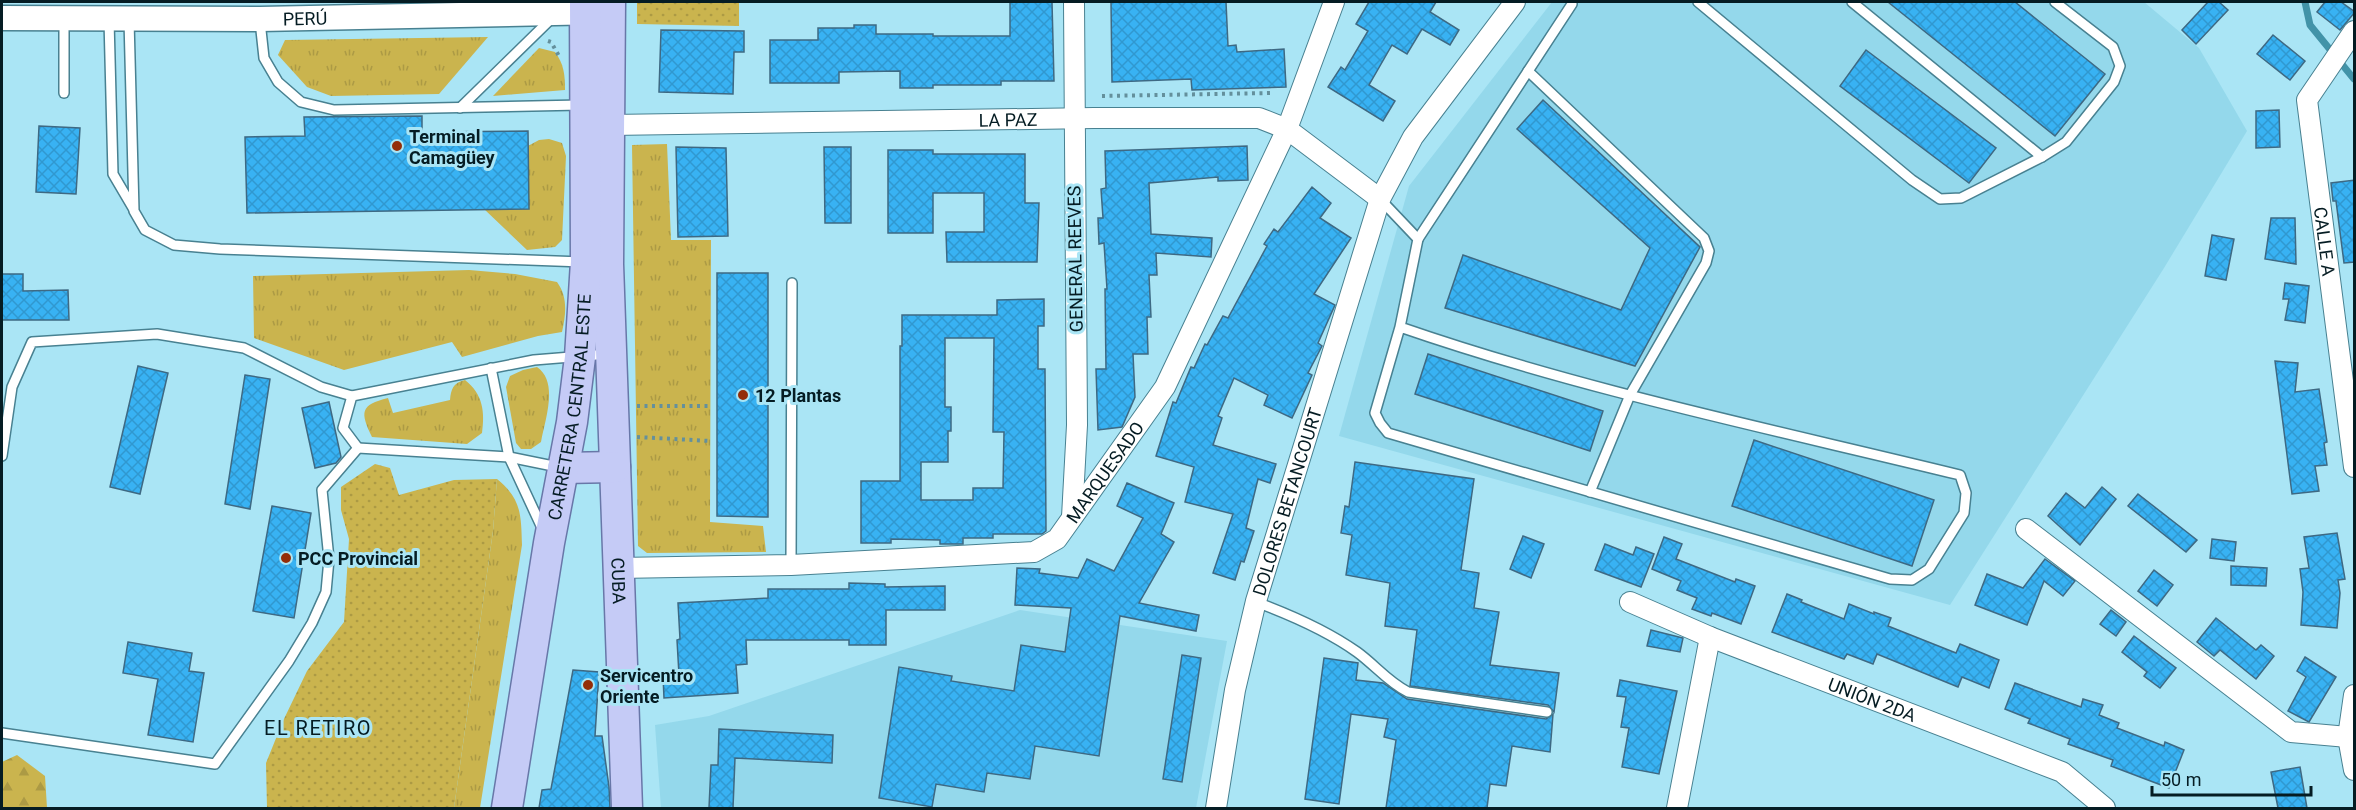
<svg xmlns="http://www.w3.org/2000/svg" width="2356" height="810" font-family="Roboto,sans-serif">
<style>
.built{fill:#94d8eb}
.grass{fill:url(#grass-tufts)}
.forest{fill:url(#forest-firs)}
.garden{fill:url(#garden-dots)}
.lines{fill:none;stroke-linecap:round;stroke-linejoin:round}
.stream{stroke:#4293a8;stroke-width:7}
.building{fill:url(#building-cross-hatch);stroke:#3e6983;stroke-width:1.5;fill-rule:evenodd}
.service-casing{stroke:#488191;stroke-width:12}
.minor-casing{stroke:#488191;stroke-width:22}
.tertiary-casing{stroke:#488191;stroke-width:27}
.primary-casing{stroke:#6877a8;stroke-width:33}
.path{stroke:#64909c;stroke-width:4;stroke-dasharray:3 4.5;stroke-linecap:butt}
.service{stroke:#fff;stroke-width:9}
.minor{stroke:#fff;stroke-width:20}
.tertiary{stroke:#fff;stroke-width:24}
.primary{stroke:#c5cbf6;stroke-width:30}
.poi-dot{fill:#942d09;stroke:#aae5f5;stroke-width:2}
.labels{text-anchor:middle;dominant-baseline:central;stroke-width:6;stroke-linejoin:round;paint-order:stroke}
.street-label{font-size:18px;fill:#051c23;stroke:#aae5f5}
.poi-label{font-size:18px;font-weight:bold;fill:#051c23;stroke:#aae5f5;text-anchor:start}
.neighbourhood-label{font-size:20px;letter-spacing:1.5px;fill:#051c23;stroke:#aae5f5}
</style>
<defs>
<pattern id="grass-tufts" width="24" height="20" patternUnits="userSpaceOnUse" patternTransform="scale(1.5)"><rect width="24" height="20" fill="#cab44e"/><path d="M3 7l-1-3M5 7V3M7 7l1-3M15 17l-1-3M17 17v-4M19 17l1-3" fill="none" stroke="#ac9a44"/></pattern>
<pattern id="forest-firs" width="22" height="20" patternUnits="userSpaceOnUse" patternTransform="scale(1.5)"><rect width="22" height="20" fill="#cab44e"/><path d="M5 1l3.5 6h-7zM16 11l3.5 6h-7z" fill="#ac9a44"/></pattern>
<pattern id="garden-dots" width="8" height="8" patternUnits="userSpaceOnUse" patternTransform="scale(1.5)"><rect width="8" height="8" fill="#cab44e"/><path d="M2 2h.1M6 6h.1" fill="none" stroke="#ac9a44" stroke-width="1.8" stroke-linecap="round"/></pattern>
<pattern id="building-cross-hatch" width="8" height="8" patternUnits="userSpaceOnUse" patternTransform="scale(1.5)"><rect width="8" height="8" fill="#38b2f3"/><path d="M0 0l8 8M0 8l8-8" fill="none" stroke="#3098d0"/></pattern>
</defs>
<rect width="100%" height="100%" fill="#aae5f5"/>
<!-- built -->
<g class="built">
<path d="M1552 2H2144L2199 48 2247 131 2164 268 1950 605 1339 436 1409 186Z"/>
<path d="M1020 610 1227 641 1196 808H661L655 725 709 716Z"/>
</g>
<!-- grass -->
<g class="grass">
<path d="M488 37 439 94 331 96 307 87 278 55 285 40Z"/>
<path d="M539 48 555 52C564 64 565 75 565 90L493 96Z"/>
<path d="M549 139 562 143 566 156 562 240 555 247 527 250 484 209H529L528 146 539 140Z"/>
<path d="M667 144 671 240H711L710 522 763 526 766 552 647 553 638 546 632 145Z"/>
<path d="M469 270 515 274 557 282C568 297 566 314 562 332L538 336 462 357 452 342 344 370 254 338 253 276Z"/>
<path d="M537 367C559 382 545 420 541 442L531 449H521L516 443 506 387 510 376 523 370Z"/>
<path d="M465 380C483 394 485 412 482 433L467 444 372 437C360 412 360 405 388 398L393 413 450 400C451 389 453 383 465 380Z"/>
<path d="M497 479C522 499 521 516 522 545L480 808H454L493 531Z"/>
</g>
<!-- forest -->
<path class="forest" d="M17 755 45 776 47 808H2V762Z"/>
<!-- garden -->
<g class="garden">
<path d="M637 2H739V26L637 24Z"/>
<path d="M375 464 390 468 399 495 454 480 497 479 493 531 454 808H267L266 763 283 721 307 671 344 622 349 539 341 510V487Z"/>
</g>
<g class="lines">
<!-- stream -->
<path class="stream" d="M2305 2 2310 25 2354 79"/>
</g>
<!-- building -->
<g class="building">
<path d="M1010 2H1052L1054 81H1001V85H933V88H900V71L839 72V83H770V40H818V28H854V25H876V34H933V36H1010Z"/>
<path d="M1111 2H1226L1228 46 1236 45 1237 52 1284 49 1286 87 1192 90 1191 79 1112 82Z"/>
<path d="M1369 2H1436L1430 12 1459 30 1450 45 1422 29 1407 54 1392 45 1369 85 1395 101 1383 121 1328 87 1341 67 1345 70 1368 31 1356 24Z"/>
<path d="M1888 2H2015L2105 74 2055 136Z"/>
<path d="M2208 2H2219L2228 10 2196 44 2182 30Z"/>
<path d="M2325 2H2341L2355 12 2340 30 2317 12Z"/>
<path d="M661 30 744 31V52H734L733 94 659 92Z"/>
<path d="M2273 35 2305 61 2290 80 2257 54Z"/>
<path d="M1866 50 1996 148 1969 183 1840 86Z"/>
<path d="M1543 100 1700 247 1635 366 1445 308 1463 255 1621 310 1650 248 1517 129Z"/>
<path d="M2279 110 2280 147 2256 148V111Z"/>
<path d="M422 116V132L528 131 529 209 247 213 245 137 305 136 304 117Z"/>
<path d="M39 126 80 128 76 194 36 192Z"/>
<path d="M1247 146 1248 180 1218 181V177L1149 183 1151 234 1212 238 1211 257 1156 253 1157 275H1149L1151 317H1147L1148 354H1133L1135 397 1122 427 1098 430 1096 369H1106L1105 289H1107L1104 243 1099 244 1098 218H1103L1101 189 1106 188 1105 151Z"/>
<path d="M676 147 726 148 728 236 678 237Z"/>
<path d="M824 147H851V223H825Z"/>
<path d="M888 150H933V154H1025V203H1039L1037 262H947L946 232H984V193H933V233H888Z"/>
<path d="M2355 180V262L2344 263 2336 201H2333L2331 183Z"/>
<path d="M1312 187 1331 203 1320 218 1351 238 1314 294 1335 305 1318 343 1322 346 1308 373 1312 375 1292 418 1264 405 1268 395 1234 378 1218 416 1222 418 1213 445 1276 464 1270 483 1258 479 1246 528 1254 531 1244 562 1241 561 1235 580 1213 573 1233 514 1185 502 1194 467 1156 456 1173 402 1176 403 1191 367 1194 368 1205 344 1207 345 1223 316 1228 318 1267 246 1264 244 1274 229 1278 232Z"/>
<path d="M2271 218H2295L2296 264 2265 259Z"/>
<path d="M2212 235 2234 239 2226 280 2205 276Z"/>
<path d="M717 273H768V517L717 516Z"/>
<path d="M2 274H23V291L68 290 69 320H2Z"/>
<path d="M2285 283 2309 286 2305 323 2285 320 2289 299H2283Z"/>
<path d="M1044 299V326H1038V369H1045L1046 531 1042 534H993V538H963V544H940V540L891 539V543H861V481H900V346H902V315H997V300ZM945 338H994L993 432H1004L1003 488H973V500H921V462H948V431H951V407H945Z"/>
<path d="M1428 354 1603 411 1590 451 1415 394Z"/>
<path d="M2275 361 2298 363 2295 392 2319 389 2327 442 2324 443 2327 465 2315 466 2319 491 2292 494Z"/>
<path d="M138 366 168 373 140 494 110 487Z"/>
<path d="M245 375 270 379 250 509 225 504Z"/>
<path d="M329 402 341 457 336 463 315 468 302 408Z"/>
<path d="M1754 440 1934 500 1912 566 1732 506Z"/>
<path d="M1355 462 1474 479 1461 570 1479 573 1474 608 1499 612 1490 665 1559 673 1554 712 1548 705 1410 686 1417 630 1385 626 1390 583 1346 575 1352 535 1341 533 1345 506 1349 507Z"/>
<path d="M1127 483 1174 503 1161 534 1174 542 1139 603 1199 615 1196 631 1120 616 1099 756 1035 746 1030 779 987 773 984 792 936 784 932 807 879 798 899 667 952 676 951 681 1014 691 1021 645 1065 652 1071 608 1015 605 1017 568 1040 569 1039 573 1078 578 1087 559 1114 571 1143 518 1117 506Z"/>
<path d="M2102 487 2116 499 2080 545 2048 516 2066 493 2085 508Z"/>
<path d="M2138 494 2197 540 2186 552 2128 506Z"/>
<path d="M272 506 311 513 294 618 253 611Z"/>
<path d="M2337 533 2345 579 2338 580 2340 593 2337 628 2301 625 2303 592 2300 569 2309 568 2304 537Z"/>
<path d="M1523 536 1544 544 1531 578 1510 569Z"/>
<path d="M1664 537 1682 544 1676 559 1735 582 1736 579 1755 586 1741 624 1712 613 1711 616 1692 609 1697 598 1677 590 1681 581 1652 569Z"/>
<path d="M2212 539 2236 542 2234 561 2210 558Z"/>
<path d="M1605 544 1633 555 1636 547 1654 554 1641 587 1595 570Z"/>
<path d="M2045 559 2075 581 2063 596 2044 581 2027 625 1975 605 1987 574 2023 588Z"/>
<path d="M2231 566 2267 568 2266 586 2231 585Z"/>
<path d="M2154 570 2173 585 2157 606 2138 591Z"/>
<path d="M849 583 885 584V587L945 586V610H886V645H849V640H746L747 664 736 665 738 693 664 698 663 676 679 675 677 640 680 639 678 603 768 598V589H849Z"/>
<path d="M1787 594 1802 600 1801 602 1844 619 1849 604 1874 614V612L1891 618 1888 626 1956 653 1960 644 1999 660 1989 688 1962 677 1958 687 1877 654 1873 664 1847 654 1844 659 1772 632Z"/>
<path d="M2111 610 2126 622 2116 636 2100 624Z"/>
<path d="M2216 618 2256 650 2261 645 2274 656 2256 679 2220 650 2214 656 2197 642Z"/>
<path d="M1651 630 1683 638 1680 652 1647 646Z"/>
<path d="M2134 636 2176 668 2160 688 2144 676 2147 672 2122 652Z"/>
<path d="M128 642 192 653 189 671 204 673 193 742 148 735 158 679 123 673Z"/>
<path d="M1182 655 1201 658 1182 782 1163 779Z"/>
<path d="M2305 657 2336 677 2309 722 2288 711 2306 677 2297 671Z"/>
<path d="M1324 658 1358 663 1356 680 1383 683 1407 699 1546 719 1553 714 1550 752 1512 746 1506 786 1490 784 1487 808H1386L1396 740 1384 737 1388 719 1351 714 1339 804 1305 799Z"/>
<path d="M573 670 599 672 595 736H602L609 787 610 808H539L542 790 551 789Z"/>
<path d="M1620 680 1677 691 1659 774 1622 767 1629 728 1621 727 1626 697 1617 696Z"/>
<path d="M2015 683 2081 707 2083 699 2103 705 2099 715 2119 723 2117 728 2164 746 2165 742 2184 750 2169 788 2111 766 2113 760 2068 744 2070 739 2028 723 2030 719 2005 709Z"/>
<path d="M719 729 833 735 832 763 735 758 733 808H709L711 765H718Z"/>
<path d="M2300 767 2307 808H2278L2271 772Z"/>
</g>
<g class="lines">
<defs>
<g id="service">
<path d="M1698 2 1912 180 1940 199 1961 198 2042 157 2066 142 2114 82 2120 66 2113 47 2055 2"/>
<path d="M1852 2 2042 157"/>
<path d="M109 20 113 174 133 208"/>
<path d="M129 20 134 211 145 230 174 245 220 249 583 262"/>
<path d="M260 21 264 58 278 82 301 102 334 110 581 105"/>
<path d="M1528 71 1704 238 1709 251 1706 263 1630 395 1590 492"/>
<path d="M64 93V20"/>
<path d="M460 108 553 17"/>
<path d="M1380 199 1418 239 1400 327C1582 390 1772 429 1960 475L1966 493 1964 513 1929 569 1912 580 1890 579 1388 433 1380 423 1375 413 1400 327"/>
<path d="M1418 239 1572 4"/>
<path d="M491 368 509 457 543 530"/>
<path d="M358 448 343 428 352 396 534 360 608 354"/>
<path d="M358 448 509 457 558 467"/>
<path d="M2 456 12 387 32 342 157 334 244 348 321 387 352 396"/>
<path d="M791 565 792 283"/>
<path d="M1256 602C1291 615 1326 630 1357 652 1375 665 1388 682 1408 692L1547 712"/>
<path d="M2 733 215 764 289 661 312 623 326 592 329 559 322 490 358 448"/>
</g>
<g id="minor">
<path id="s1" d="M2354 31 2307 100 2354 467"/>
<path id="s2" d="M610 125 1094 118H1259L1287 129 1380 199"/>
<path d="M1072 517 1077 425 1074 2"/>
<path d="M2026 529 2291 732 2348 737"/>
<path id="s3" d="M618 568 791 565 1034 552 1057 539 1165 387 1287 129 1334 2"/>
<path id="s4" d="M1630 602 1710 637 2062 772 2105 808"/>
<path d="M2354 695 2348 737 2354 770"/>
<path id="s5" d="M1216 808 1235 690 1256 601 1380 199 1413 137 1515 2"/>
<path d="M1677 808 1710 637"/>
</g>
<g id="tertiary">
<path id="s6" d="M2 18 260 19 602 12"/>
</g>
<g id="primary">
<path id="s7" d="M610 2 608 264 627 808"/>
<path d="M563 468 615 467"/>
<path id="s8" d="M507 808 549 543 572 422 580 357 586 262 585 2"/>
</g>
</defs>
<!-- service casing -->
<use href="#service" class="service-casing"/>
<!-- minor casing -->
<use href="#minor" class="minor-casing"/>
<!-- tertiary casing -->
<use href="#tertiary" class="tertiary-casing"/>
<!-- primary casing -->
<use href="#primary" class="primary-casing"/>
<!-- path -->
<g class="path">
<path d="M548 41 551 42 559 56"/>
<path d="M1102 96 1271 93"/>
<path d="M637 406H712"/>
<path d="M637 437 711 441"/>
</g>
<!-- service -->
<use href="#service" class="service"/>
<!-- minor -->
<use href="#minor" class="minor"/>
<!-- tertiary -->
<use href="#tertiary" class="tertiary"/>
<!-- primary -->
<use href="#primary" class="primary"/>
</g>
<!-- markers -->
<g class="poi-dot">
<circle cx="397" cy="146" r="6"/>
<circle cx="743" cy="395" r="6"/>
<circle cx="286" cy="558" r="6"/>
<circle cx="588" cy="685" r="6"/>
</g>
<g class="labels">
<!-- street labels -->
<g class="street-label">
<text stroke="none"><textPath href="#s6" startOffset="303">PERÚ</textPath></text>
<text stroke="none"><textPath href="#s2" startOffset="398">LA PAZ</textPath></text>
<text stroke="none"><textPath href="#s1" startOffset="226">CALLE A</textPath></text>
<text transform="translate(1075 259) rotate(-91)">GENERAL REEVES</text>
<text stroke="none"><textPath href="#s8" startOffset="406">CARRETERA CENTRAL ESTE</textPath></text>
<text stroke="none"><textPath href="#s3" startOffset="525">MARQUESADO</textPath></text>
<text stroke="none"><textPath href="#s5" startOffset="315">DOLORES BETANCOURT</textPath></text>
<text stroke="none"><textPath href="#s7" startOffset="579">CUBA</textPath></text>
<text stroke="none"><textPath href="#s4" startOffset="261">UNIÓN 2DA</textPath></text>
</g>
<!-- poi labels -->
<g class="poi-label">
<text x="409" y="136">Terminal<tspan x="409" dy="21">Camagüey</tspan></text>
<text x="755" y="395">12 Plantas</text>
<text x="298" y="558">PCC Provincial</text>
<text x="600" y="675">Servicentro<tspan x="600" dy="21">Oriente</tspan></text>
</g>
<!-- neighbourhood labels -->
<g class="neighbourhood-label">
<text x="318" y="728">EL RETIRO</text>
</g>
</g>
<!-- border -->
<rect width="2356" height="810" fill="none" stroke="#051c23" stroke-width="6"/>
<!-- scale -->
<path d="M2152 786v9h159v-9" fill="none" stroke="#051c23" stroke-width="3"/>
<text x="2161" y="786" font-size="18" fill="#051c23" stroke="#aae5f5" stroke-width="4.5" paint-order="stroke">50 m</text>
</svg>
